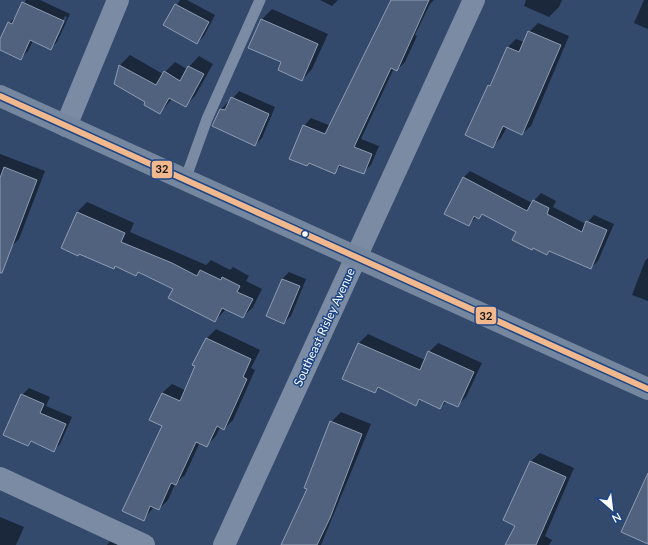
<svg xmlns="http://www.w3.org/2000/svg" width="648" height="545" font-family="Lato,sans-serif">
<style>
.shadow{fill:#0007;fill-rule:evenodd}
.building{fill:#50627e;stroke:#8e9cb1}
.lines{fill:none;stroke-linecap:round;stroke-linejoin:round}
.service{stroke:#7a8ba3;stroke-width:11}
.minor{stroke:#7a8ba3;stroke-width:22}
.secondary{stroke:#75869f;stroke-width:22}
.bus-1-casing{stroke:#1c4585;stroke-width:9}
.bus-1{stroke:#f1b78d;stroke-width:6}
.bus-dot{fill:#fff;stroke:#1c4585;stroke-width:1.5}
.labels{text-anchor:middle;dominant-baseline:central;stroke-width:3;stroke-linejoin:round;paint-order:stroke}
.street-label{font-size:12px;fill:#fff;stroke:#1c4585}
.line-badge{stroke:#1c4585;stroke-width:1.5}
.pale-badge-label{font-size:11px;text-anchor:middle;font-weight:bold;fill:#111}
</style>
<rect width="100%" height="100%" fill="#344a6d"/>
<!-- shadow -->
<g class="shadow">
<path d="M26 0H40L70 14 57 42 50 49 33 41 28 51 21 58 0 49V41L9 23 17 16ZM65 16 67 17 55 42H53Z"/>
<path d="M180 0H187L215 15 204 36 197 43 164 25Z"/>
<path d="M320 0H338L332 6Z"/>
<path d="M395 0H434L430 4 415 35 417 36 405 62 397 70 394 68 361 139 379 146 371 165 363 173 342 165 335 172 310 162 307 165 304 126 311 118 331 126Z"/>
<path d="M526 0H562L559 7 549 17 524 6Z"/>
<path d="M644 0H648V29L634 23Z"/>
<path d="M272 9 328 34 312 69 302 80 282 62 249 47 262 19Z"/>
<path d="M538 23 569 36 531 126 522 134 507 127 501 138 492 147 489 86 492 82 508 47 516 39 524 42 529 32Z"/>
<path d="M130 55 163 74 175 62 187 69 199 56 213 64 195 96 185 106 172 99 160 113 147 101 115 84 120 65Z"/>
<path d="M239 91 275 107 262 138 255 145 213 126 221 109 228 102 229 103Z"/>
<path d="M0 154 45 171 19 239 10 248 0 244Z"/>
<path d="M470 171 532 203 541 193 556 201 553 207 586 224 594 215 614 224 598 261 591 268 550 251 547 254 533 247 518 232 483 213 479 217 477 216 469 225 463 178Z"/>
<path d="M87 202 134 223 130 232 206 265 211 260 230 270 233 267 249 276 246 281 262 289 253 307 243 317 226 309 215 321 174 289 140 271 136 274 116 266 114 268 80 253 78 255 77 212Z"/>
<path d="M648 258V301L632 295 645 261Z"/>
<path d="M289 272 306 279 291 316 284 323 282 279Z"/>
<path d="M216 329 260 350 251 368 255 370 233 420 224 429 220 427 216 436 207 445 200 442 185 475 175 484 168 500 159 509 154 507 143 520 163 425 162 393 172 384 185 390 196 366 194 365 207 338Z"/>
<path d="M368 334 425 360 429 352 438 343 482 363 466 397 457 406 447 401 440 408 421 399 416 404 380 387 375 392 344 378 359 343Z"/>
<path d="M29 388 50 397 46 406 72 417 60 444 53 451 32 441 28 445 22 395Z"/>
<path d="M341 412 371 424 321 545H282L308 488 331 422Z"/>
<path d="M540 453 574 468 545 536 552 540 549 545H506L517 525 530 462Z"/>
<path d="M0 517 24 527 16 545H0Z"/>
<path d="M115 535 136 545H107Z"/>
</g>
<!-- building -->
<g class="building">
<path d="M391 0H429L397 71 391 68 354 147 372 154 364 174 339 165 335 174 309 163 307 166 289 159 303 125 325 134Z"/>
<path d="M22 2 64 21 51 50 30 40 21 60 0 50V39L8 22 12 24Z"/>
<path d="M175 4 209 22 197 44 163 25Z"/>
<path d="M261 19 318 44 302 81 278 70 281 62 248 48Z"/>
<path d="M528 31 561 45 522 135 503 126 493 148 465 135 488 85 490 86 507 47 519 52Z"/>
<path d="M119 65 156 85 164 71 180 81 188 66 204 74 186 107 169 98 160 114 144 105 145 102 114 84Z"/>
<path d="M231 97 269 114 255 146 212 126 220 109 225 110Z"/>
<path d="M4 167 37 180 2 273H0V178Z"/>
<path d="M463 177 527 211 533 200 549 208 547 214 582 232 586 221 607 230 591 269 549 251 547 255 533 248 532 250 512 240 516 232 482 214 479 219 474 216 469 226 444 214Z"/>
<path d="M77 212 125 233 121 242 172 263 197 276 200 270 221 280 222 277 240 286 237 292 253 299 243 318 222 308 215 322 168 298 173 289 138 272 136 276 115 266 114 269 79 254 78 256 61 248Z"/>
<path d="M282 279 300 286 284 324 266 316Z"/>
<path d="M206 338 251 359 243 377 247 379 224 430 217 426 207 447 196 442 176 485 171 483 159 510 150 506 144 521 122 511 162 426 149 420 162 393 180 401 195 366 192 365Z"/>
<path d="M358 343 420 370 428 351 474 372 458 407 444 401 440 409 419 399 416 406 378 387 375 393 342 379Z"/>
<path d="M21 394 44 404 40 413 66 424 54 452 31 441 28 446 3 435Z"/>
<path d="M330 421 362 434 330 518 317 545H281L307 489 304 488Z"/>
<path d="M530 461 566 477 536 545H505L515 526 503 520Z"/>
<path d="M648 473V544L621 532Z"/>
</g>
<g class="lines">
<!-- service -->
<path class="service" d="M185 180 207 119 260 0"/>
<!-- minor -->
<g class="minor">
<path d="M66 126 118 0"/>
<path d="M0 478 144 545"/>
<path d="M224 545 474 0"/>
</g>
<!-- secondary -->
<path class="secondary" d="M0 96 648 389"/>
<defs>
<path id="bus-1" d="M0 96 648 389"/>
</defs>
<!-- bus-1 casing -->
<use href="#bus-1" class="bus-1-casing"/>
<!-- bus-1 -->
<use href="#bus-1" class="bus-1"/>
</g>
<!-- markers -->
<circle class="bus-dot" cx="305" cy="234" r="3.5"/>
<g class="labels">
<!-- street labels -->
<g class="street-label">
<text transform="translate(324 327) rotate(-65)">Southeast Risley Avenue</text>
</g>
</g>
<g class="line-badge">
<rect x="151" y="160" width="22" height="19" rx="4" fill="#f1b78d"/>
<rect x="475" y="306" width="22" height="19" rx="4" fill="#f1b78d"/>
</g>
<g class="pale-badge-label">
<text x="162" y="173">32</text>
<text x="486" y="320">32</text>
</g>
<!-- north arrow -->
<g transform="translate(612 509) rotate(152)" stroke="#1c4585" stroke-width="3" paint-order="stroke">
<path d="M0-3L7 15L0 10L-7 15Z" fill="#ffffff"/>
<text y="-6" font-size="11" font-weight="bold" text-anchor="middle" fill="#ffffff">N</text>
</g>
</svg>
